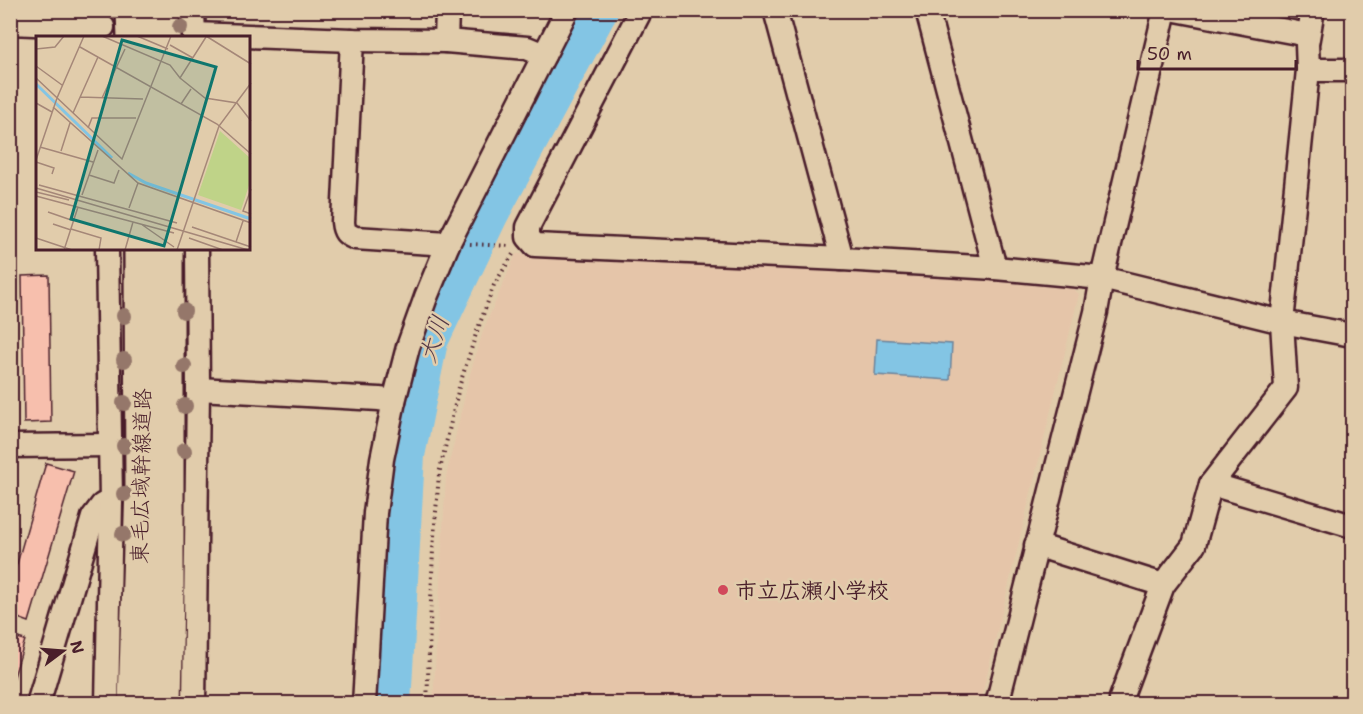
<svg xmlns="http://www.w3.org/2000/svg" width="1363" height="714" font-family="'Shantell Sans','Klee One',sans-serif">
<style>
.built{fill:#e5c5a9}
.water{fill:#83c5e4;stroke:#6c839a;stroke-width:1.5}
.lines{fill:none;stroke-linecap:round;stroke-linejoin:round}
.river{stroke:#83c5e4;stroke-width:38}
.building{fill:#f7bfad;stroke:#4a1f2b;stroke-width:1.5}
.minor-casing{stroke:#4a1f2b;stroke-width:27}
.highway-casing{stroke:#4a1f2b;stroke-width:38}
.path{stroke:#4a1f2b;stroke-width:4;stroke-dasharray:1.5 4.5;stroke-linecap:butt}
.minor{stroke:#e1ccab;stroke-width:22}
.highway{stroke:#e1ccab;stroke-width:33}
.tree{fill:#95776a}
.poi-dot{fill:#d1495b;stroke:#e1ccab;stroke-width:2}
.labels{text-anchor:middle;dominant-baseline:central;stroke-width:5;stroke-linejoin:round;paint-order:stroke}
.street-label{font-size:22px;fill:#4a1f2b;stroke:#e1ccab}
.poi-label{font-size:22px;font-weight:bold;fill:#4a1f2b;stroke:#e1ccab;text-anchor:start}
.water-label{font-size:24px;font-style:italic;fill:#533847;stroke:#e1ccab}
.inset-river{fill:none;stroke:#83c5e4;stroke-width:3}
.inset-road{fill:none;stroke:#a58778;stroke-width:1.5}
.view{fill:#0f766e;fill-opacity:0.15;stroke:#0f766e;stroke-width:3}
.inset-edge{fill:none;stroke:#4a1f2b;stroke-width:3}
</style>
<rect width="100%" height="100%" fill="#e1ccab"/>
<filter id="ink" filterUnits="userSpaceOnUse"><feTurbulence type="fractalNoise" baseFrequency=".0167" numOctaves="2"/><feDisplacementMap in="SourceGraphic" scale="12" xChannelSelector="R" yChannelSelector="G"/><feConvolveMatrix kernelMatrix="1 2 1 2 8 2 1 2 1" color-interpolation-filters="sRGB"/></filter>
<g filter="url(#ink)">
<!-- built -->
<path class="built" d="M516 254 1070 285 1079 294 980 703 433 704 446 477 470 374 484 328Z"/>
<!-- water -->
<path class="water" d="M877 339 952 344 950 380 875 375Z"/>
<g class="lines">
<!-- river -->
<path class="river" d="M392 704 406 455 429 341 489 215 599 10"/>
</g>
<!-- building -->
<g class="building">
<path d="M49 275 51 422 24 423 22 276Z"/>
<path d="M46 463 74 471 29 622 10 615V588Z"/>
<path d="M10 636 25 640 10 690Z"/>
</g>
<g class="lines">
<defs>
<g id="minor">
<path d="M193 10 194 38"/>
<path d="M641 10 528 227V237L535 245 842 259 995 268 1102 278 1282 322 1352 335"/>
<path d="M775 10 842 259"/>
<path d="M927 10 995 268"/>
<path d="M1176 10 1308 35"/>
<path d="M1313 10 1307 44 1308 70 1282 322 1286 388 1211 484 1352 526"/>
<path d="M10 23 103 27"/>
<path d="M194 34 352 40 446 41 527 48 544 55"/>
<path d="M352 40 343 222C344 232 346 234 355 238L448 244"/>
<path d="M446 41 447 10"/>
<path d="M1308 70H1352"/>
<path d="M198 389 379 399 394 401"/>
<path d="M10 446 110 445"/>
<path d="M1036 545 1163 585"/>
<path d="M38 704 93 517 102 505 111 500"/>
<path d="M107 704 111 500 107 249"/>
<path d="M194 704 198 389 197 249"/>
<path d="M364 704 375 513 382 459 394 401 408 347 426 297 448 244 567 10"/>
<path d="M997 704 1096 312 1102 278 1165 10"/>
<path d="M1121 704V698L1163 585 1194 545 1211 484"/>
</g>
<g id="highway">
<path d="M133 10 134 38"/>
<path d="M162 10 163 38"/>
<path d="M135 704 142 487 141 249"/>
<path d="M165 704 167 586V249"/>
</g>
</defs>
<!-- minor casing -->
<use href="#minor" class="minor-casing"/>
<!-- highway casing -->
<use href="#highway" class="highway-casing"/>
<!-- path -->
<g class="path">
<path d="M470 244 510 246"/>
<path d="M427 704 433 549 439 474 459 387 476 334 494 285 515 251"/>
</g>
<!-- minor -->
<use href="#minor" class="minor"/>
<!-- highway -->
<use href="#highway" class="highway"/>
</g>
<!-- trees -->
<g class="tree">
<circle cx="180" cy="27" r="8"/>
<circle cx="184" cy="311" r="8"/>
<circle cx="124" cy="316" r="8"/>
<circle cx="124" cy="360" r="8"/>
<circle cx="184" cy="366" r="8"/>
<circle cx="124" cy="403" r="8"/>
<circle cx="185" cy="406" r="8"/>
<circle cx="124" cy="446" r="8"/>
<circle cx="184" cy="451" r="8"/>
<circle cx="124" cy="494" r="8"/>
<circle cx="123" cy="534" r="8"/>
</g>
</g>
<!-- markers -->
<circle class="poi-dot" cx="723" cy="590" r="6"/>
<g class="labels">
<!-- street labels -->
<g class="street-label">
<text transform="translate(141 476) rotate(-89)">東毛広域幹線道路</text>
</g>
<!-- poi labels -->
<g class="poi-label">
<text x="735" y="590">市立広瀬小学校</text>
</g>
<!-- water labels -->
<g class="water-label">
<text transform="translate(434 339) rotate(-71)">大川</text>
</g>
</g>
<!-- overview -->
<g transform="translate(36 36)">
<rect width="214" height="214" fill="#e1ccab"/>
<path d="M184 95 214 122V146L205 174 162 159Z" fill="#bfd388"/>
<path class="inset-river" d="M0 48 76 122M92 137 110 147 215 183"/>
<path class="inset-road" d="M66 0 134 29 144 42 170 1M101 0 132 13M170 0 215 28M134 9 157 22M44 11 181 88 215 118M0 13 19 11 28 0M0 30 26 49M0 42 86 123 135 0M144 42 169 62 201 67 215 85M44 61 107 63M66 62 89 13M0 67 16 76M145 68 155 53M17 71 102 147 215 187M37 77 62 21M52 92 56 82H100M4 111 57 126M25 115 34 87M0 124 21 62 48 0M0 126 18 132 16 138M53 139 78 147 83 134M3 149 141 187M0 152 212 214M215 153 207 175 215 178M0 156 33 164M46 159 62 114M0 160 138 197M93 172 102 147M12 176 38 185M17 188 35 194M105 188 138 211M156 191 215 211M35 193 65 202 63 214M0 202 36 214M153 202 187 214M200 206 207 185M28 214 42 171M89 214 97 186M141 214 183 90 215 47"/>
<path class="view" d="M86 4 180 31 128 210 35 183Z"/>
<rect width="214" height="214" class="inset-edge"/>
</g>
<!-- margin -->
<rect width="1363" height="714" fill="none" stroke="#e1ccab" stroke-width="36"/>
<rect x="18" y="18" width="1327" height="678" fill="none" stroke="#4a1f2b" stroke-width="2" filter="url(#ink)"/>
<!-- north arrow -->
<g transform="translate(63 651) rotate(74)" stroke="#e1ccab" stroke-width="4.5" paint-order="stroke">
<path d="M0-4.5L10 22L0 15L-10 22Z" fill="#4a1f2b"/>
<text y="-9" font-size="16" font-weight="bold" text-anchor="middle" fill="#4a1f2b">N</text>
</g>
<!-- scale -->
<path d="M1138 60v9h158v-9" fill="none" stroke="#4a1f2b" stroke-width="3"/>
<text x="1147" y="60" font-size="18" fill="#4a1f2b" stroke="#e1ccab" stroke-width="4.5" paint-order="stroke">50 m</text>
</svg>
